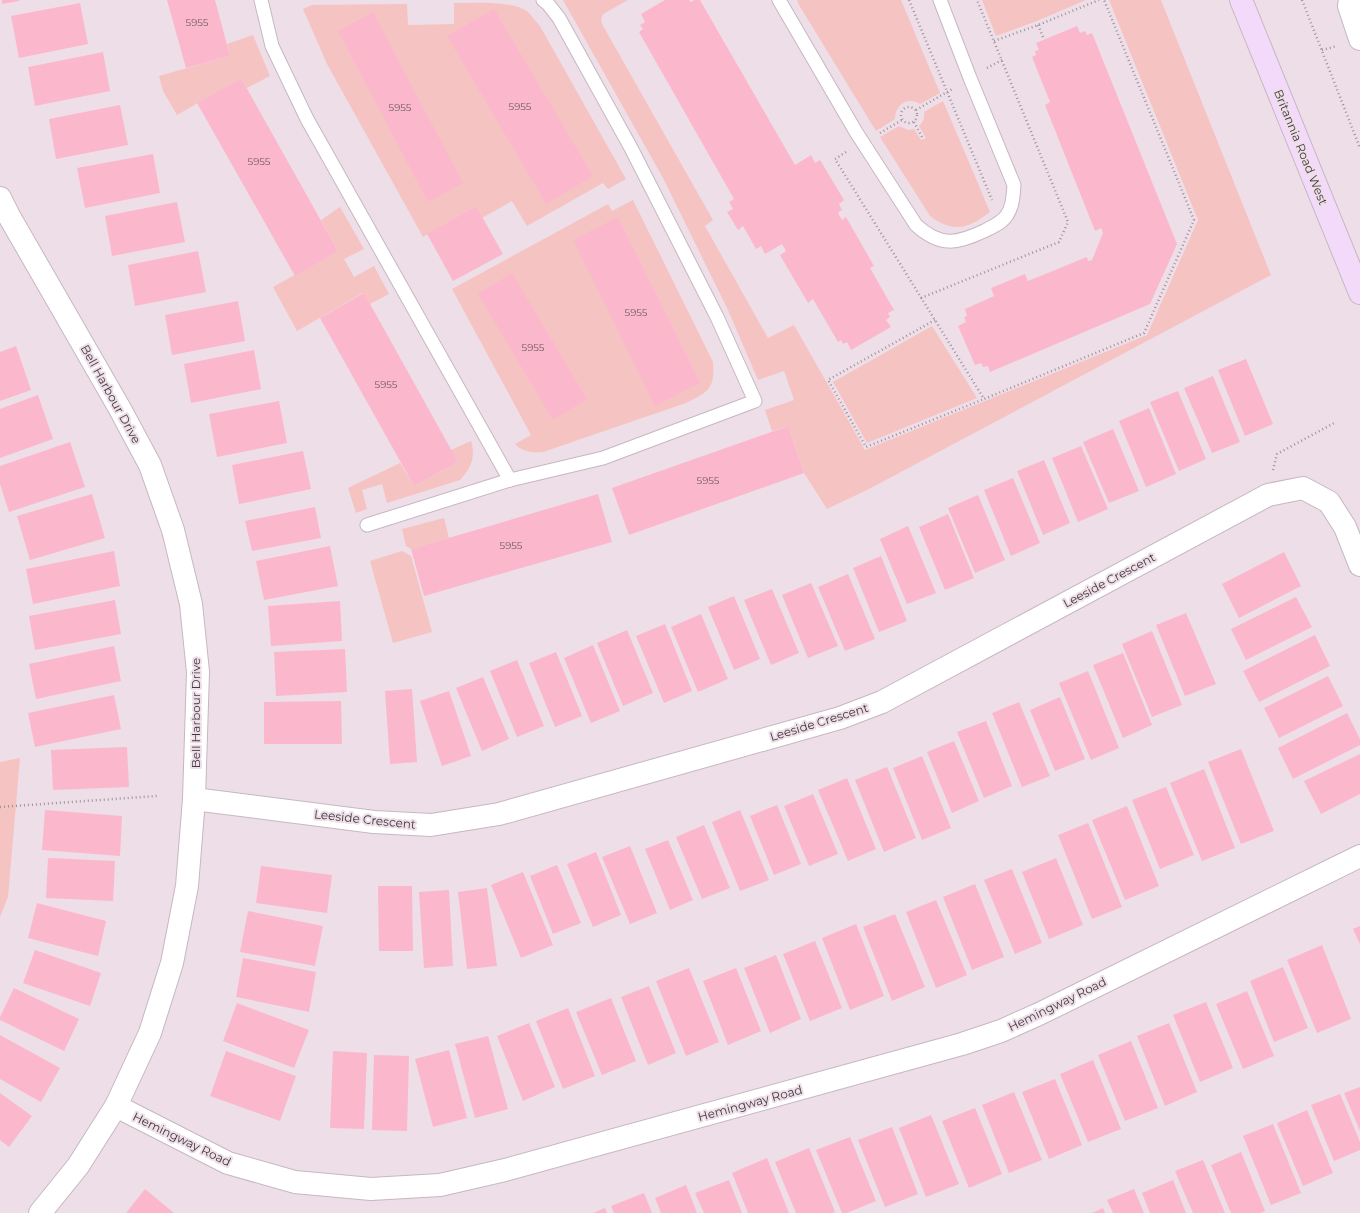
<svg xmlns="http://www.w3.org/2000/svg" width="1360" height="1213" font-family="Montserrat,sans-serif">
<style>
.green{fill:#f6c3c3}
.building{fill:#fbb8cc}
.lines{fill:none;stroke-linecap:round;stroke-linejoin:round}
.service-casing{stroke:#c6b7c1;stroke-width:15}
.minor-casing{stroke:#c6b7c1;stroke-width:24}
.tertiary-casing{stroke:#c6b7c1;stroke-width:24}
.secondary-casing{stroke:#c6b7c1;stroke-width:24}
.path{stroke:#9e9299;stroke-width:2.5;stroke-dasharray:1 3;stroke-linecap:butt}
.service{stroke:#fff;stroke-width:13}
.minor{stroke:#fff;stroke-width:22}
.tertiary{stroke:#fff;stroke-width:22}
.secondary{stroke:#f3dafa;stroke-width:22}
.labels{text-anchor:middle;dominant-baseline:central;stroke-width:4;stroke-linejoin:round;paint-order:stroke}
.number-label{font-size:10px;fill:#705a62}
.street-label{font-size:12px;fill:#413a3e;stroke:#eedee8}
</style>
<rect width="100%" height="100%" fill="#eedee8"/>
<!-- green -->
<g class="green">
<path d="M563 0H628L603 14 601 20 602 24 713 220 705 226 768 338 794 325 865 450 1147 335 1198 220 1109 0H1161L1271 275 867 490 827 509 804 473 788 426 772 431 765 410 794 400 784 371 758 380 728 310 663 178Z"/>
<path d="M797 0H901L940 93 920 104C907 96 895 105 895 119L876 131 799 5Z"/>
<path d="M982 0H1086L1037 21 996 36Z"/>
<path d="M454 3C474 3 513 0 528 12 532 16 536 22 540 26L626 179 608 189 603 183 527 226 512 201 482 218 476 206 423 237 327 64 303 9 312 5 407 4 408 25 454 24Z"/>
<path d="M253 35 270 76 247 88 241 78 177 115 163 91 159 76 230 56 227 44Z"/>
<path d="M943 101 990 212C968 229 953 233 930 216L880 137 899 126 908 130 914 129 921 140 926 138 919 126C923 122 925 118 924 112Z"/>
<path d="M633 200 713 362C715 388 709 392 686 403L543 452C532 453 523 452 515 444L531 435 452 289 608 204 612 211Z"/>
<path d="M340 207 364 249 344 259 354 277 374 266 389 294 370 304 363 293 297 331 273 287 338 251 321 220Z"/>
<path d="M932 326 977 398 867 443 833 382Z"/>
<path d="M471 441C476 457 471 468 460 480L387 503 382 484 362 490 367 509 356 513 348 488 400 463 414 486 458 462 451 450Z"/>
<path d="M444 518 449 538 411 549 406 546 402 529Z"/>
<path d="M402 551 411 556 432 632 393 643 370 561Z"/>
<path d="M20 758 8 897 0 917V762Z"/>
</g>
<!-- building -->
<g class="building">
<path d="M2 0H19V1L2 4Z"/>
<path d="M167 0H215L230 56 186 68Z"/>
<path d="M665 0H689L691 2 694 0H700L795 165 811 155 815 163 820 160 844 200 839 204 842 210 838 213 842 220 846 217 874 266 870 268 894 310 888 313 890 317 886 320 891 327 851 350 847 342 843 344 841 340 838 342 813 299 808 303 780 255 786 251 782 244 765 254 761 246 756 249 743 226 738 230 727 212 733 209 729 202 734 199 639 32 643 29 640 25 645 22 641 14Z"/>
<path d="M80 3 88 44 19 58 11 16Z"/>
<path d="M494 9 593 176 546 204 447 36Z"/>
<path d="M373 12 463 183 428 202 338 31Z"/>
<path d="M1077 26 1080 33 1085 31 1087 35 1092 33 1177 244 1150 304 990 372 988 366 983 367 981 363 975 365 958 326 966 322 964 317 967 316 965 309 994 296 991 288 1025 274 1028 281 1087 257 1088 261 1092 260 1103 233 1101 228 1095 231 1045 105 1050 102 1032 57 1036 55 1035 51 1039 50 1036 43Z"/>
<path d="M103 52 110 91 35 106 28 67Z"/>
<path d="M241 78 338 251 295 276 197 103Z"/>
<path d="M120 105 128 145 56 159 49 119Z"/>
<path d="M153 154 160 193 85 208 77 168Z"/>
<path d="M177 202 185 242 112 256 105 216Z"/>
<path d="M476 206 503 254 453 281 427 234Z"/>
<path d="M618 217 700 383 655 406 573 240Z"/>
<path d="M198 251 206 292 135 306 128 265Z"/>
<path d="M512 273 587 399 553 420 478 294Z"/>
<path d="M364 293 458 462 414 486 320 318Z"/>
<path d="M238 301 245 341 172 355 165 315Z"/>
<path d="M16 346 31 390 0 401V352Z"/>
<path d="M254 350 261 389 191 403 184 364Z"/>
<path d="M1246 359 1273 424 1245 436 1218 370Z"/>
<path d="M1213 376 1240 442 1212 453 1184 388Z"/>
<path d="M1178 391 1206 459 1179 471 1150 402Z"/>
<path d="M38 395 53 439 0 458V409Z"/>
<path d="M279 401 287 443 217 457 209 414Z"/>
<path d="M1149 408 1176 474 1146 487 1119 421Z"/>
<path d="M788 426 804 473 629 535 612 488Z"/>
<path d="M1113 429 1139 491 1109 503 1083 442Z"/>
<path d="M70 442 85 487 9 512 0 484V466Z"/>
<path d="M1081 446 1108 509 1078 522 1052 458Z"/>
<path d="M303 451 311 489 239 504 232 465Z"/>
<path d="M1044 460 1070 523 1043 535 1017 471Z"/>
<path d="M1013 478 1040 543 1011 556 984 490Z"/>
<path d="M92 494 105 538 30 560 17 516Z"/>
<path d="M598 494 612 542 424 596 411 549Z"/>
<path d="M978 495 1005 560 975 573 948 508Z"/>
<path d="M315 507 321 538 252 551 245 521Z"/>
<path d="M948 514 974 578 945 590 919 527Z"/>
<path d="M908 526 936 593 907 604 880 539Z"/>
<path d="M330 546 338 586 264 600 256 561Z"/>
<path d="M114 551 120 586 33 604 26 569Z"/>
<path d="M1284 552 1301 586 1239 618 1222 584Z"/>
<path d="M881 556 907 621 879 632 853 568Z"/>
<path d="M848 574 875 639 845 651 818 587Z"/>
<path d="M811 583 838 646 808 658 782 595Z"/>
<path d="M772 589 799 653 771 665 744 600Z"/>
<path d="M734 596 760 659 734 670 708 607Z"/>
<path d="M1296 597 1312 627 1246 660 1231 629Z"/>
<path d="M115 600 121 634 35 650 29 616Z"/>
<path d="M340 601 342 641 271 646 268 606Z"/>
<path d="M1186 613 1216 684 1185 696 1156 625Z"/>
<path d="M701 614 728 679 698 692 671 627Z"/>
<path d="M665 624 692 691 664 703 636 636Z"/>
<path d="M627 630 653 693 623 706 597 643Z"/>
<path d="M1152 631 1182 705 1152 717 1122 644Z"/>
<path d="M1315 635 1330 666 1259 702 1243 671Z"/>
<path d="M593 645 620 711 591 723 564 658Z"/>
<path d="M114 646 121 681 36 699 29 664Z"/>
<path d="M345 649 347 692 276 696 274 652Z"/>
<path d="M556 652 582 716 555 727 529 663Z"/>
<path d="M1123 653 1152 725 1123 738 1093 665Z"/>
<path d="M517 660 544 726 517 737 490 671Z"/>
<path d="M1088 671 1119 748 1091 760 1059 683Z"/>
<path d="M1328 676 1343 706 1279 738 1264 708Z"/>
<path d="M483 677 509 739 482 751 456 688Z"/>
<path d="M412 689 417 762 390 764 385 691Z"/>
<path d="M449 691 471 756 442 766 420 701Z"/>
<path d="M114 695 121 729 35 747 28 713Z"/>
<path d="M1060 697 1085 759 1055 771 1030 710Z"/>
<path d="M341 701 342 744H264V702Z"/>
<path d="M1019 702 1050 776 1022 787 992 713Z"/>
<path d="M1347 713 1360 739V745L1293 779 1278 748Z"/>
<path d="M986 721 1012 786 984 798 957 732Z"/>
<path d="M954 741 979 801 952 813 927 752Z"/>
<path d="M127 747 129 787 53 790 51 750Z"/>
<path d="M1241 749 1274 831 1241 844 1208 762Z"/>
<path d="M1360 754V794L1321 814 1304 781Z"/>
<path d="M922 756 951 828 922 840 893 768Z"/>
<path d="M887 767 916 838 884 852 855 780Z"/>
<path d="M1204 769 1235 848 1202 861 1170 783Z"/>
<path d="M847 778 876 849 848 861 818 790Z"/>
<path d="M1166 787 1194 855 1160 869 1132 800Z"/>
<path d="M813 794 838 854 809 866 784 806Z"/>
<path d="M777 805 801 864 774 875 750 816Z"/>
<path d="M1127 806 1159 886 1125 900 1092 820Z"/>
<path d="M45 810 122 816 120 856 42 850Z"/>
<path d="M740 810 769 880 740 891 712 822Z"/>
<path d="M1088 823 1122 907 1092 919 1058 835Z"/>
<path d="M704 825 730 888 702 899 676 837Z"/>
<path d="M668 840 693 900 670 910 645 849Z"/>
<path d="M630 846 657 913 630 924 602 857Z"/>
<path d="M596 852 621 915 593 927 567 864Z"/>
<path d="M48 858 115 861 113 901 46 898Z"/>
<path d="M1056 858 1083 925 1049 939 1022 872Z"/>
<path d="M557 865 581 923 553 934 530 876Z"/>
<path d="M261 866 332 875 327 913 256 903Z"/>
<path d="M1012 869 1042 943 1015 954 984 880Z"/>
<path d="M523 872 553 945 521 958 491 885Z"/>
<path d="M975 884 1004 957 972 970 943 897Z"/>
<path d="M378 886H412L413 951H379Z"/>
<path d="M487 888 497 966 467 969 458 892Z"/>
<path d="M449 890 453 966 424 968 419 892Z"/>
<path d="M936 900 967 975 936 988 906 912Z"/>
<path d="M37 903 106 921 98 956 28 938Z"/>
<path d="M248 911 323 926 315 966 240 952Z"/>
<path d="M895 914 925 987 892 1001 863 927Z"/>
<path d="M856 924 884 996 850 1010 822 938Z"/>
<path d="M1360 926V944L1353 929Z"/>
<path d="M815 941 842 1008 810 1021 783 954Z"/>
<path d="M1322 945 1351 1019 1317 1033 1287 960Z"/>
<path d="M35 950 101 973 90 1006 23 983Z"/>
<path d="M776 955 801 1019 770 1033 744 968Z"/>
<path d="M243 958 316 972 309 1012 236 997Z"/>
<path d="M1283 967 1308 1028 1274 1042 1250 981Z"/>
<path d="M689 968 719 1042 686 1056 656 981Z"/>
<path d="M736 968 761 1031 728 1045 703 981Z"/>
<path d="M649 986 676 1053 648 1065 621 997Z"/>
<path d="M14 988 79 1019 64 1051 0 1020V1017Z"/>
<path d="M1247 991 1274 1056 1243 1069 1216 1004Z"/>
<path d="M611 998 636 1061 602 1075 576 1012Z"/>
<path d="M1206 1002 1233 1068 1200 1082 1173 1015Z"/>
<path d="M237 1003 309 1030 294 1068 223 1041Z"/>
<path d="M568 1008 595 1076 563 1089 536 1021Z"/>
<path d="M529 1023 555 1087 523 1101 497 1036Z"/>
<path d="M1169 1023 1197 1092 1165 1106 1137 1036Z"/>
<path d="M0 1035 60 1068 41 1102 0 1079Z"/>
<path d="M488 1036 508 1109 475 1118 455 1044Z"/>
<path d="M1131 1041 1158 1108 1125 1121 1098 1055Z"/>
<path d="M449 1050 467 1118 433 1127 415 1059Z"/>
<path d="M226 1051 296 1076 280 1121 210 1096Z"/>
<path d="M333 1051 367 1053 364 1129 330 1128Z"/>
<path d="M374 1055 409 1056 407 1131 372 1130Z"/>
<path d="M1093 1060 1121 1129 1088 1142 1060 1074Z"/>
<path d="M1055 1079 1082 1145 1049 1159 1022 1092Z"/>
<path d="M1360 1087V1131L1344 1093Z"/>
<path d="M1014 1092 1042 1160 1009 1173 982 1105Z"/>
<path d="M0 1093 32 1116 9 1147 0 1140Z"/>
<path d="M1340 1094 1360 1142V1150L1334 1161 1311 1105Z"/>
<path d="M975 1108 1002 1174 969 1188 942 1121Z"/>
<path d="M1307 1110 1333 1173 1303 1186 1277 1123Z"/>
<path d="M931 1115 959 1184 926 1197 899 1128Z"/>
<path d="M1273 1124 1301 1193 1271 1205 1243 1136Z"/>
<path d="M892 1127 918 1194 885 1207 858 1140Z"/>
<path d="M850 1137 876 1201 847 1213H842L816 1150Z"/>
<path d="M809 1148 835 1212 832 1213H796L775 1162Z"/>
<path d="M1241 1152 1265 1211 1261 1213H1231L1211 1165Z"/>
<path d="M767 1158 789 1213H748L732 1173Z"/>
<path d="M1203 1160 1225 1213H1193L1175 1171Z"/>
<path d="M729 1180 742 1213H704L695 1193Z"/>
<path d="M1173 1180 1186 1213H1150L1142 1193Z"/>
<path d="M686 1185 697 1213H661L655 1198Z"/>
<path d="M145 1189 174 1213H126Z"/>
<path d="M1134 1189 1144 1213H1113L1107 1200Z"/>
<path d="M644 1193 652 1213H614L611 1206Z"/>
<path d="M605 1208 607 1213H593Z"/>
<path d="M1103 1208 1105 1213H1092Z"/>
</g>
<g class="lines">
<defs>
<g id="service">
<path d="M261 0 272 46 307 119 510 480 603 458 755 401 717 317 631 148 559 18 548 4 543 0"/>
<path d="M779 0 856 132 916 225C940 247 957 244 984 231 992 227 1002 223 1007 215 1013 206 1013 196 1014 185L970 78 940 0"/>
<path d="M367 525 510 480"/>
</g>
<g id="minor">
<path d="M1350 0 1349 6 1360 39"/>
<path d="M194 799 374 822 431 825 499 814 840 718 882 702 1268 495 1303 488 1329 502 1345 527 1360 565"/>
<path d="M116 1106 228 1163 295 1182 371 1189 440 1185 505 1170 962 1044 1001 1031 1039 1014 1360 856"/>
</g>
<path id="tertiary" d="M0 198 9 216 120 409 150 465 173 530 191 604 198 672 194 799 187 886 172 963 150 1033 116 1106 78 1166 40 1213"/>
<path id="secondary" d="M1241 0 1360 293"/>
</defs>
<!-- service casing -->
<use href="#service" class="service-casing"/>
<!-- minor casing -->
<use href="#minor" class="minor-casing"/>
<!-- tertiary casing -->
<use href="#tertiary" class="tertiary-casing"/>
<!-- secondary casing -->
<use href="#secondary" class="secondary-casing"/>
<!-- path -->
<g class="path">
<path d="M909 0 992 200"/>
<path d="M1302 0 1360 148"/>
<path d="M1038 25 1043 37"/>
<path d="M994 41 1038 25 1099 0"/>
<path d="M1322 50 1337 46"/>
<path d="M987 68 1002 60"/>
<circle cx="909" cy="115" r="8"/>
<path d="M916 110 954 88"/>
<path d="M914 122 923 139"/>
<path d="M880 133 902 120"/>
<path d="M846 152 835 159 984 399 1144 333 1194 220 1104 0"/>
<path d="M921 298 1059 242 1068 222 977 0"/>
<path d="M935 320 828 380 866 447 984 399"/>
<path d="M1273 470 1277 454 1336 422"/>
<path d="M0 807 157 796"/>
</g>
<!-- service -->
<use href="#service" class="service"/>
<!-- minor -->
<use href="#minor" class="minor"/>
<!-- tertiary -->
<use href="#tertiary" class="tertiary"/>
<!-- secondary -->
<use href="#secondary" class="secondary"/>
</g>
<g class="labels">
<!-- number labels -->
<g class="number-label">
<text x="197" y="22">5955</text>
<text x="520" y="106">5955</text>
<text x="400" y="107">5955</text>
<text x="259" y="161">5955</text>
<text x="636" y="312">5955</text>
<text x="533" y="347">5955</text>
<text x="386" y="384">5955</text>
<text x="708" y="480">5955</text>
<text x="511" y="545">5955</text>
</g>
<!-- street labels -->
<g class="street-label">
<text transform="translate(1301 147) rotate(68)">Britannia Road West</text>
<text transform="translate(111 394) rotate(61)">Bell Harbour Drive</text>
<text transform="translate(1109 580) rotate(-28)">Leeside Crescent</text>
<text transform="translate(195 713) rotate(-90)">Bell Harbour Drive</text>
<text transform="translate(819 722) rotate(-17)">Leeside Crescent</text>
<text transform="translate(365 819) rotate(6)">Leeside Crescent</text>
<text transform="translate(1057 1004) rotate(-26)">Hemingway Road</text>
<text transform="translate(750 1103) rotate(-15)">Hemingway Road</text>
<text transform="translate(182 1139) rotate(26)">Hemingway Road</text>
</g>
</g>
</svg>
